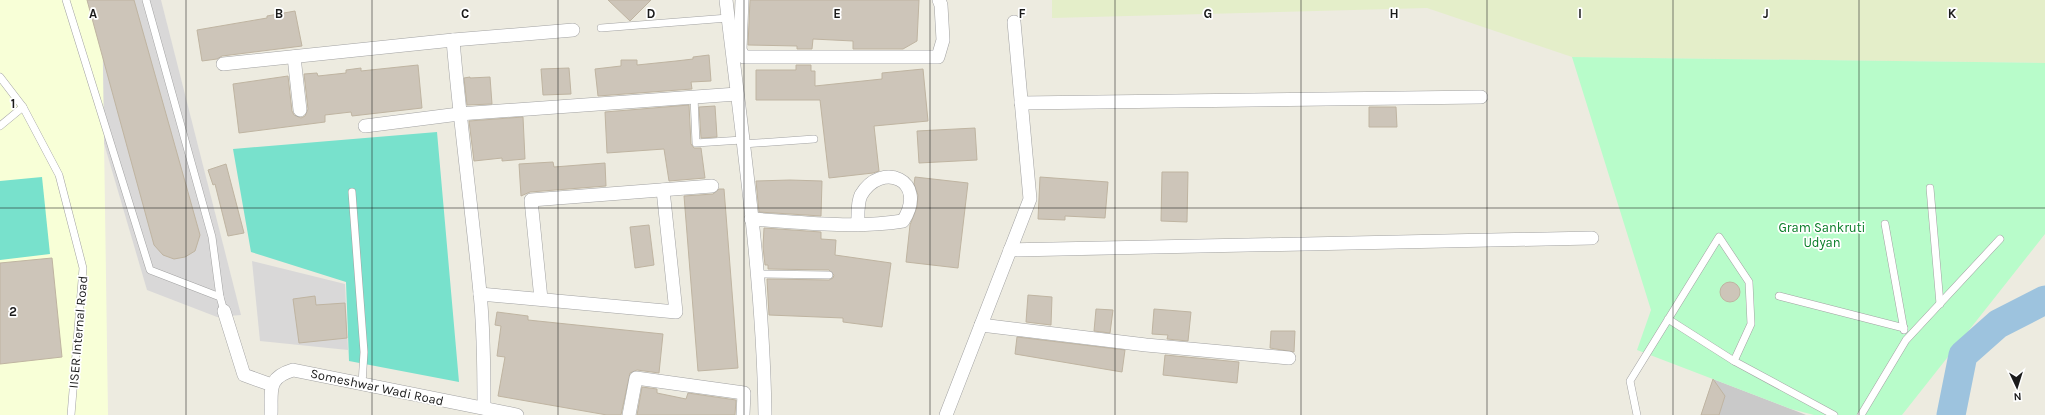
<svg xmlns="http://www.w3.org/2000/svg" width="2045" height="415" font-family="Karla,sans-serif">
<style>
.residential{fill:#d9d8d8}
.education{fill:#f8ffd7}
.religious{fill:#c9c9c9}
.farmland{fill:#e4eec9}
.park{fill:#b8fcca}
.pitch{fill:#78e1cc}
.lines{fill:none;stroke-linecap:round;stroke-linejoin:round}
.river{stroke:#9dc3de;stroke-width:29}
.building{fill:#cdc5b9;stroke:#bfb4a1}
.service-casing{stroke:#a2a2a2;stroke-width:8}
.minor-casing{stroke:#a2a2a2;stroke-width:14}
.service{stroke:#fff;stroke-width:7}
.minor{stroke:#fff;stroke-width:13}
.grid{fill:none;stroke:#1b1b1b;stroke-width:1;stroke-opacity:0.55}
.labels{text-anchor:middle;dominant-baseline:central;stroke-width:3.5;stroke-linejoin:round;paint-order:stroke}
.park-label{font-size:13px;fill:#067c25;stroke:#fff}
.street-label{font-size:13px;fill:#1b1b1b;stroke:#fff}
.grid-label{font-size:13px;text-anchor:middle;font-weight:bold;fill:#1b1b1b;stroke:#fff;stroke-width:3.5;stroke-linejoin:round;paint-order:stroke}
</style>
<rect width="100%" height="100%" fill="#edebe0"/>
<!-- residential -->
<g class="residential">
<path d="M62 0H161L241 315 217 317 147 290Z"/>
<path d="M252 261 345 284 348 350 260 341Z"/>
</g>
<!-- education -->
<path class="education" d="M0 0H102L108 415H0Z"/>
<!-- religious -->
<path class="religious" d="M1713 379 1791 409 1806 415H1701Z"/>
<!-- farmland -->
<path class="farmland" d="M1052 0H2045V63L1572 57 1427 8 1052 18Z"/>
<!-- park -->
<path class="park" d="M1572 57 2045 63V234L1902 415H1814L1791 409 1637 350 1651 310Z"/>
<!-- pitch -->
<g class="pitch">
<path d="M437 132 459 382 349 361 346 282 251 252 233 149Z"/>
<path d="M42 177 50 254 0 260V181Z"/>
</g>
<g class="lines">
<!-- river -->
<path class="river" d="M1951 415 1963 355 1998 324 2045 300"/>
</g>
<!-- building -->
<g class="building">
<path d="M87 0H134L200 235 195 251 185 257 174 259 163 255 154 245Z"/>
<path d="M608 0H651L630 21Z"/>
<path d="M750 0H919L917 41 903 49H853V41L813 39 812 49H797V46L748 45Z"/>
<path d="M295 11 302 46 222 56 217 59 202 61 197 30 267 18V16Z"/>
<path d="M709 55 711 81 691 82 692 89 598 96 595 69 621 66V60H637V65L676 61 693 59V57Z"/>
<path d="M418 65 422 108 352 116 351 112 325 115V122L239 133 233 84 288 76 292 111 294 115 301 118 305 116 308 109 304 74 317 73 318 76 346 73V70L361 68V71Z"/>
<path d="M796 65H811V71H815V86L882 79V73L923 69 928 121 874 126 879 171 873 173 829 178 820 100H756V70H796Z"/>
<path d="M569 68 571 94 543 95 541 69Z"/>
<path d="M470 77V78L490 77 492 104 467 105 464 78Z"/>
<path d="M689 105 691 144 694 148H701L705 178 669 181 664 149 607 153 605 112Z"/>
<path d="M715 106 717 137 701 138 699 107Z"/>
<path d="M1369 107H1396L1397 127H1369Z"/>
<path d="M523 117 525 159 502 161V158L474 161 469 121Z"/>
<path d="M975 128 977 160 919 163 917 131Z"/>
<path d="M553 162 554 167 605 163 606 186 530 192 521 196 519 164Z"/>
<path d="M226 164 244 233 228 236 215 184 213 185 208 170Z"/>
<path d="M1162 172H1188L1187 222 1161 221Z"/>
<path d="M915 177 968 183 958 268 906 262 910 225 917 207 918 195 914 184Z"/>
<path d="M1040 177 1108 182 1105 218 1065 216V220L1038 219Z"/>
<path d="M790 180 822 181 821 216 759 212 756 181Z"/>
<path d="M719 189H724L738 368 698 371 684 196 713 194Z"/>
<path d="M649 225 654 265 635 268 630 227Z"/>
<path d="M764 228 821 232V239L836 240 835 255 891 263 882 327 843 322V318L769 315 767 279 829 280 833 278 834 275 829 270 768 269V265H765L763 247Z"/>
<path d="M52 258 62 357 0 364V263Z"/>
<circle cx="1730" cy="292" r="10"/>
<path d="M1028 295 1052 297 1051 325 1026 322Z"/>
<path d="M315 296 316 305 345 303 347 338 299 343 293 299Z"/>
<path d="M1096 309 1113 310 1110 333 1094 331Z"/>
<path d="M1154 309 1191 312 1188 341 1167 339 1168 335 1152 334Z"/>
<path d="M497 312 528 316V320L663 334 659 373 637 370 630 373 621 415H607L498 396 505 357 497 356 501 326 495 325Z"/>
<path d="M1271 331H1295L1294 352 1270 348Z"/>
<path d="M1017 337 1125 350 1122 372 1015 354Z"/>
<path d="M1165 355 1239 362 1237 383 1163 375Z"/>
<path d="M1713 379 1725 396 1719 415H1701Z"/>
<path d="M642 387 657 389V393L686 399 688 393 736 400 735 415H637Z"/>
</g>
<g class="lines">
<defs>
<g id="service">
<path d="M66 0 150 270 220 297"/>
<path d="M146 0 212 237 220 297 224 311"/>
<path d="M601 28 728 18"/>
<path d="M0 77 23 107 59 175 83 268 71 415"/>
<path d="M694 97 696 143 742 140"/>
<path d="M0 126 23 107"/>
<path d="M743 144 814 139"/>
<path d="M1930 188 1940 304"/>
<path d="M352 192 364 352 362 384"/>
<path d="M1885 224 1904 330"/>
<path d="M756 274 829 275"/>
<path d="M1779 296 1904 328"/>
<path d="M1734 361 1834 415"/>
<path d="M1637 415 1630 381 1719 237 1749 282 1751 324 1734 361 1668 319"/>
<path d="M1861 415 1906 340 2000 239"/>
</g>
<g id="minor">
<path d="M726 0C742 137 763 276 765 415"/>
<path d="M742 0 740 50 744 57H938L943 40 941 5 939 0"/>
<path d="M453 40C460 125 472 209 480 293 484 332 484 370 484 408"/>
<path d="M294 57 300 110"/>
<path d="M223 64 453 40 573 30"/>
<path d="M1021 103 1481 97"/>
<path d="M365 126 459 114 737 94"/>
<path d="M751 219C801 222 853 229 903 221 929 180 881 160 861 195 857 203 858 216 858 225"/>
<path d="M1010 250 1592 238"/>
<path d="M480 294 676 312 663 190"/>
<path d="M541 299 531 200 712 186"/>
<path d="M224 311 244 375 272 385"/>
<path d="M981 325 1146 345 1289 358"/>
<path d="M271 415C272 391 266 378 293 370L517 415"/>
<path d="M629 415 636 378 744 393 743 415"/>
<path d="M946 415 1030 199 1014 22"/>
</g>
</defs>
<!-- service casing -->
<use href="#service" class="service-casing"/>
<!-- minor casing -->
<use href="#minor" class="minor-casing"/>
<!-- service -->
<use href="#service" class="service"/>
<!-- minor -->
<use href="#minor" class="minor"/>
</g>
<!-- grid -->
<path class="grid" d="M186 0V415M372 0V415M558 0V415M744 0V415M930 0V415M1115 0V415M1301 0V415M1487 0V415M1673 0V415M1859 0V415M0 208H2045"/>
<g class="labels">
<!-- park labels -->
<g class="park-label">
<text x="1822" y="227">Gram Sankruti<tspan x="1822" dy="15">Udyan</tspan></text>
</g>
<!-- street labels -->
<g class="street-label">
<text transform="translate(78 332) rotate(-85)">IISER Internal Road</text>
<text transform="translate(377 387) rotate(12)">Someshwar Wadi Road</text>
</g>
</g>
<g class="grid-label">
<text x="93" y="18">A</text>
<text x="279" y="18">B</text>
<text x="465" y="18">C</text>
<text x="651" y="18">D</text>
<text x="837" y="18">E</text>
<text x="1022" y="18">F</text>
<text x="1208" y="18">G</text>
<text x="1394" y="18">H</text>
<text x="1580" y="18">I</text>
<text x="1766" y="18">J</text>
<text x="1952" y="18">K</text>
<text x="13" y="108">1</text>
<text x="13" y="316">2</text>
</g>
<!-- north arrow -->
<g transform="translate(2017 387) rotate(176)" stroke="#ffffff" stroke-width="3" paint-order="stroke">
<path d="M0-3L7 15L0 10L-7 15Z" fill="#1b1b1b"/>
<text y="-6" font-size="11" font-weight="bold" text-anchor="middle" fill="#1b1b1b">N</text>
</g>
</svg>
